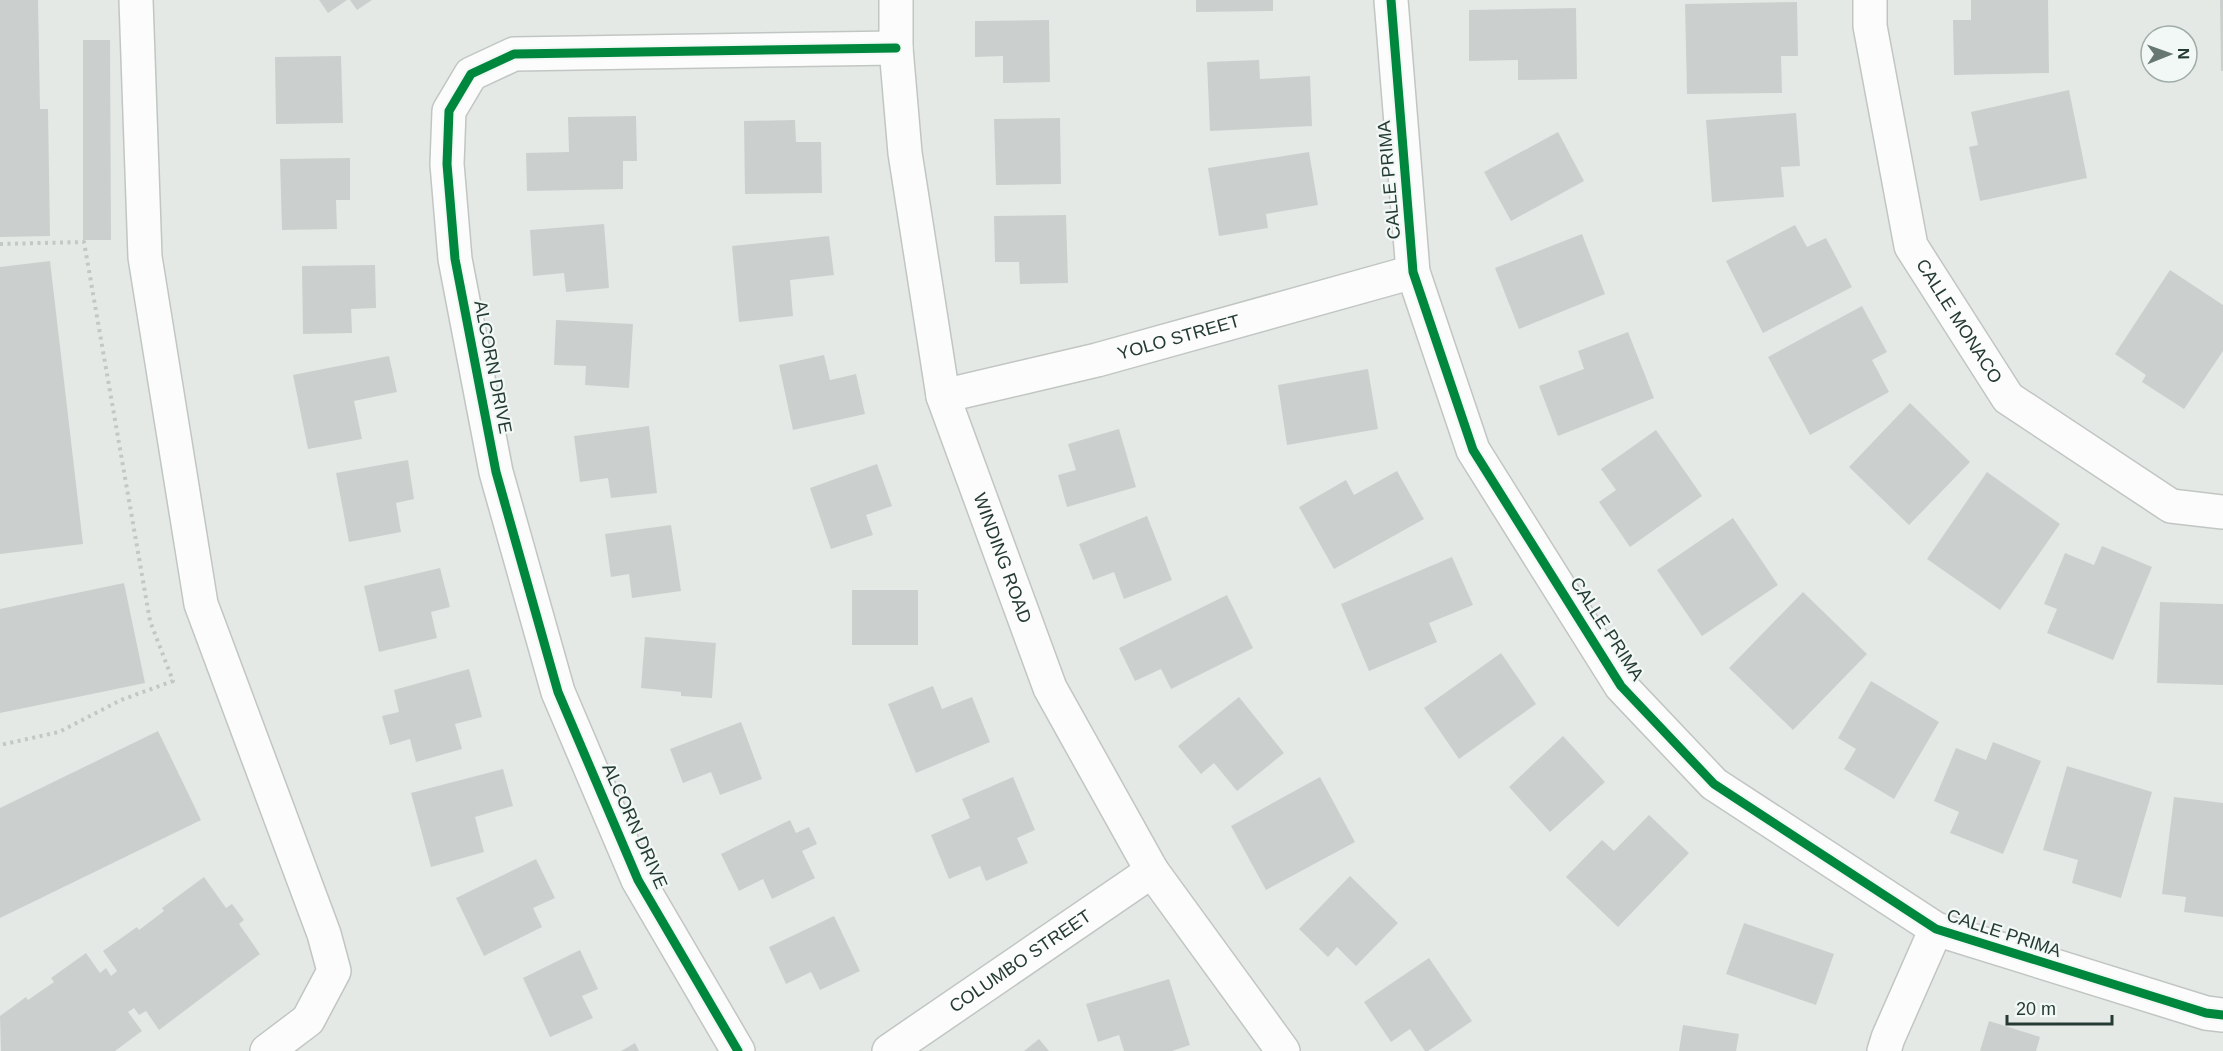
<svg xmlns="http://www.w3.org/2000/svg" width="2223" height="1051" font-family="Arial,sans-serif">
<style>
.building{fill:#cbd0ce}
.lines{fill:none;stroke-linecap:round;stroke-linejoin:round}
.minor-casing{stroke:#c1c6c3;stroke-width:36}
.path{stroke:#c1c9c5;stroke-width:4;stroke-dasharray:3 4.5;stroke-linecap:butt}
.minor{stroke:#fbfcfb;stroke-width:33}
.cycleway-casing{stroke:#f2f8f5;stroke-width:13}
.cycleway{stroke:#00873e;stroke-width:9}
.labels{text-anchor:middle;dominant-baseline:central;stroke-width:4.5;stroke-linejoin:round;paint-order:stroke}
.street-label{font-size:18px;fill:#243a33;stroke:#f2f8f5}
</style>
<rect width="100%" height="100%" fill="#e4e9e6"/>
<!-- building -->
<g class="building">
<path d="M0 0H38L40 109H48L50 236 0 237Z"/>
<path d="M319 0H347L328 13Z"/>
<path d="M350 0H372L357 10Z"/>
<path d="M1196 0H1273V11L1196 12Z"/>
<path d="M1971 0H2048L2049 73 1954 75 1953 20H1971Z"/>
<path d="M2220 0H2223V71H2221Z"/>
<path d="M1797 2 1798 56H1781L1782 93 1687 94 1685 4Z"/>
<path d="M1576 8 1577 79 1518 80V60L1469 61V10Z"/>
<path d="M1049 20 1050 82 1003 83V56L975 57V21Z"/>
<path d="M83 40H110L111 240H83Z"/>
<path d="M341 56 343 123 276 124 275 57Z"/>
<path d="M1259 60 1260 79 1310 76 1312 126 1210 131 1207 62Z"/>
<path d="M2069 90 2087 178 1980 201 1969 147 1978 145 1971 112Z"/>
<path d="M1796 113 1800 166 1781 167 1784 197 1712 202 1706 120Z"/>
<path d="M636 116 637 161H623V189L527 191 526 153 569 152 568 117Z"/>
<path d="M1060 118 1061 184 996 185 994 119Z"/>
<path d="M795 120 796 142H821L822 193 745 194 744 121Z"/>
<path d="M1558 132 1584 181 1511 221 1484 172Z"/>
<path d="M1309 152 1318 205 1266 214 1268 228 1219 236 1208 168Z"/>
<path d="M350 158V200H336L337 229 282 230 280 159Z"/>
<path d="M1066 215 1068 283 1020 284 1019 262H995L994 216Z"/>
<path d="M604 224 609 288 566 292 564 273 533 276 530 230Z"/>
<path d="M1795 225 1807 247 1826 238 1852 287 1763 333 1726 261Z"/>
<path d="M1582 234 1605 294 1519 329 1495 268Z"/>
<path d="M829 236 834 275 790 280 793 316 739 322 732 246Z"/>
<path d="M50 261 83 544 0 554V267Z"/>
<path d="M375 265 376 308 351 309 352 333 303 334 302 266Z"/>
<path d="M2170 270 2223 305V351L2184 409 2142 382 2146 375 2115 354Z"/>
<path d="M1862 306 1887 352 1872 360 1889 392 1810 435 1768 357Z"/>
<path d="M556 320 633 324 629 388 585 385 586 366 554 365Z"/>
<path d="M1628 332 1654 398 1558 436 1539 386 1584 369 1578 351Z"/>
<path d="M824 355 830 380 856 374 865 414 793 430 779 365Z"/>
<path d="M389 356 397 392 354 401 362 439 308 449 293 375Z"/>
<path d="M1368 369 1378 429 1287 445 1278 385Z"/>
<path d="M1910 403 1970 462 1909 525 1849 467Z"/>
<path d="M649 426 657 493 611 498 608 478 580 482 574 436Z"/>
<path d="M1119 429 1136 487 1067 507 1058 475 1076 470 1068 444Z"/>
<path d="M1656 430 1702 496 1630 547 1599 502 1616 490 1601 469Z"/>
<path d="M408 460 414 499 396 503 401 532 349 542 336 473Z"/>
<path d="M877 464 892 506 866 515 873 535 831 549 810 488Z"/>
<path d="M1397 471 1424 519 1334 569 1299 507 1346 480 1354 495Z"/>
<path d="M1987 472 2060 524 2000 610 1927 559Z"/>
<path d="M1147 516 1172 580 1124 599 1114 572 1093 580 1079 544Z"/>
<path d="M1733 518 1778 585 1702 636 1657 570Z"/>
<path d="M671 525 681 591 632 598 629 574 611 577 605 534Z"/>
<path d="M2102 546 2152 567 2113 660 2047 633 2057 609 2044 604 2065 553 2094 565Z"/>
<path d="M1452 557 1473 605 1429 623 1437 642 1369 671 1341 604Z"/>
<path d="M440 568 450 607 431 612 437 638 379 652 364 586Z"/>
<path d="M124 583 145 683 0 713V609Z"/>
<rect x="852" y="590" width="66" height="55"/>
<path d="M1803 592 1867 654 1793 730 1729 668Z"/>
<path d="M1227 595 1253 648 1171 689 1161 669 1135 681 1119 648Z"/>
<path d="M2160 602 2223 604V685L2157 683Z"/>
<path d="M645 637 716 643 712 698 681 696V692L641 688Z"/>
<path d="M1501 653 1536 704 1459 759 1424 708Z"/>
<path d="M469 669 482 717 455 724 462 749 416 762 410 739 390 745 382 716 399 712 394 690Z"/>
<path d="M1871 681 1939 722 1894 799 1844 769 1856 749 1838 738Z"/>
<path d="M933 686 942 709 972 697 990 742 916 773 888 704Z"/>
<path d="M1239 697 1284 753 1237 791 1214 763 1201 774 1178 746Z"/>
<path d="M741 722 762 779 720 795 711 772 683 783 670 749Z"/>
<path d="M158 731 201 820 0 918V808Z"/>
<path d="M1563 736 1605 782 1550 832 1509 787Z"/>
<path d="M1993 742 2041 761 2003 854 1950 833 1959 812 1934 801 1956 748 1986 760Z"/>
<path d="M2067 766 2152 792 2121 898 2072 883 2078 860 2043 850Z"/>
<path d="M503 769 513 806 475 817 484 852 431 867 411 793Z"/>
<path d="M1013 777 1035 830 1017 838 1028 863 986 881 980 866 949 879 931 835 970 818 962 799Z"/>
<path d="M1320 777 1355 842 1266 890 1231 826Z"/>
<path d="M2174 797 2223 803V917L2184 912 2186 897 2162 894Z"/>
<path d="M1649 815 1689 853 1618 927 1566 877 1602 840 1614 851Z"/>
<path d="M790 820 796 833 809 827 817 844 802 851 815 878 772 899 763 879 739 891 721 854Z"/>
<path d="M536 859 555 898 533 908 542 927 484 956 456 898Z"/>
<path d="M1350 876 1398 923 1356 966 1337 947 1328 957 1299 929Z"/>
<path d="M204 877 226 908 232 904 244 920 239 924 260 954 159 1030 146 1011 139 1015 134 1008 128 1012 142 1031 115 1051H1L0 1016 26 997 28 1000 54 982 51 978 86 953 100 973 106 968 111 976 117 971 103 951 137 927 139 930 164 911 162 908Z"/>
<path d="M834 916 860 971 820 990 811 972 786 984 769 947Z"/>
<path d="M1744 923 1834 954 1816 1005 1726 974Z"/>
<path d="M580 950 598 989 582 996 593 1018 550 1037 523 978Z"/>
<path d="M1429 958 1472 1021 1428 1051H1425L1410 1029 1391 1042 1364 1002Z"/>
<path d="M1169 979 1190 1045 1172 1051H1124L1119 1035 1098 1042 1086 1004Z"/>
<path d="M1989 1021 2040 1037 2036 1051H1980Z"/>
<path d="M1683 1025 1739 1034 1736 1051H1679Z"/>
<path d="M1039 1039 1049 1051H1024Z"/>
<path d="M635 1043 639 1051H621Z"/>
</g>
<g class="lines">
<defs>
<g id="minor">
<path d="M136 0 145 257 201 604 324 934 334 971 308 1020 267 1051"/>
<path id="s1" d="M896 0V48L905 153 943 396 1050 688 1152 871 1283 1051"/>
<path d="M1391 0 1413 272 1473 450 1621 686 1714 784 1936 929 2206 1013 2223 1015"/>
<path id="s2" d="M1870 0V26L1911 246 2008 398 2171 506 2223 512"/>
<path id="s3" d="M943 396 1097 360 1413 272"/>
<path d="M738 1051 638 880 558 692 496 472 455 259 447 164 449 111 471 74 514 54 896 48"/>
<path id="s4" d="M889 1051 1152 871"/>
<path d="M1884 1051 1888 1038 1936 929"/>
</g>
</defs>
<!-- minor casing -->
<use href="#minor" class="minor-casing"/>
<!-- path -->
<path class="path" d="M0 244 84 242 150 621 173 681 121 700 59 732 0 745"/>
<!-- minor -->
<use href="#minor" class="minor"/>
<defs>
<g id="cycleway">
<path d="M1391 0 1413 272 1473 450 1621 686 1714 784 1936 929 2206 1013 2223 1015"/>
<path d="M738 1051 638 880 558 692 496 472 455 259 447 164 449 111 471 74 514 54 896 48"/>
</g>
</defs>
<!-- cycleway casing -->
<use href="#cycleway" class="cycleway-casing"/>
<!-- cycleway -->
<use href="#cycleway" class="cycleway"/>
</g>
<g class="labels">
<!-- street labels -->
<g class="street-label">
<text transform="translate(1389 180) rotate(-95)">CALLE PRIMA</text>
<text stroke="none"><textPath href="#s2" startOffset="339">CALLE MONACO</textPath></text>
<text stroke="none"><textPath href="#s3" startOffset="243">YOLO STREET</textPath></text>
<text transform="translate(493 367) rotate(79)">ALCORN DRIVE</text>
<text stroke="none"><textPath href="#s1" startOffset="572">WINDING ROAD</textPath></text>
<text transform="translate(1607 629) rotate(57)">CALLE PRIMA</text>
<text transform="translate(635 826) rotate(66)">ALCORN DRIVE</text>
<text transform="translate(2004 933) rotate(18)">CALLE PRIMA</text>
<text stroke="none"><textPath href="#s4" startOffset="159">COLUMBO STREET</textPath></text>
</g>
</g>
<!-- north arrow -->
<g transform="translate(2169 54) rotate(89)"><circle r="28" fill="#f2f8f5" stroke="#a0aca7" stroke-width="1.5"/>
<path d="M0-4.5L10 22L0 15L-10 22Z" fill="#677772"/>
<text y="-9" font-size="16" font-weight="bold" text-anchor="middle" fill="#243a33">N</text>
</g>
<!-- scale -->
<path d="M2007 1015v9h105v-9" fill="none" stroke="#243a33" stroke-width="3"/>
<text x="2016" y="1015" font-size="18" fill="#243a33" stroke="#f2f8f5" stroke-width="4.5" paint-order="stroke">20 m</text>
</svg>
